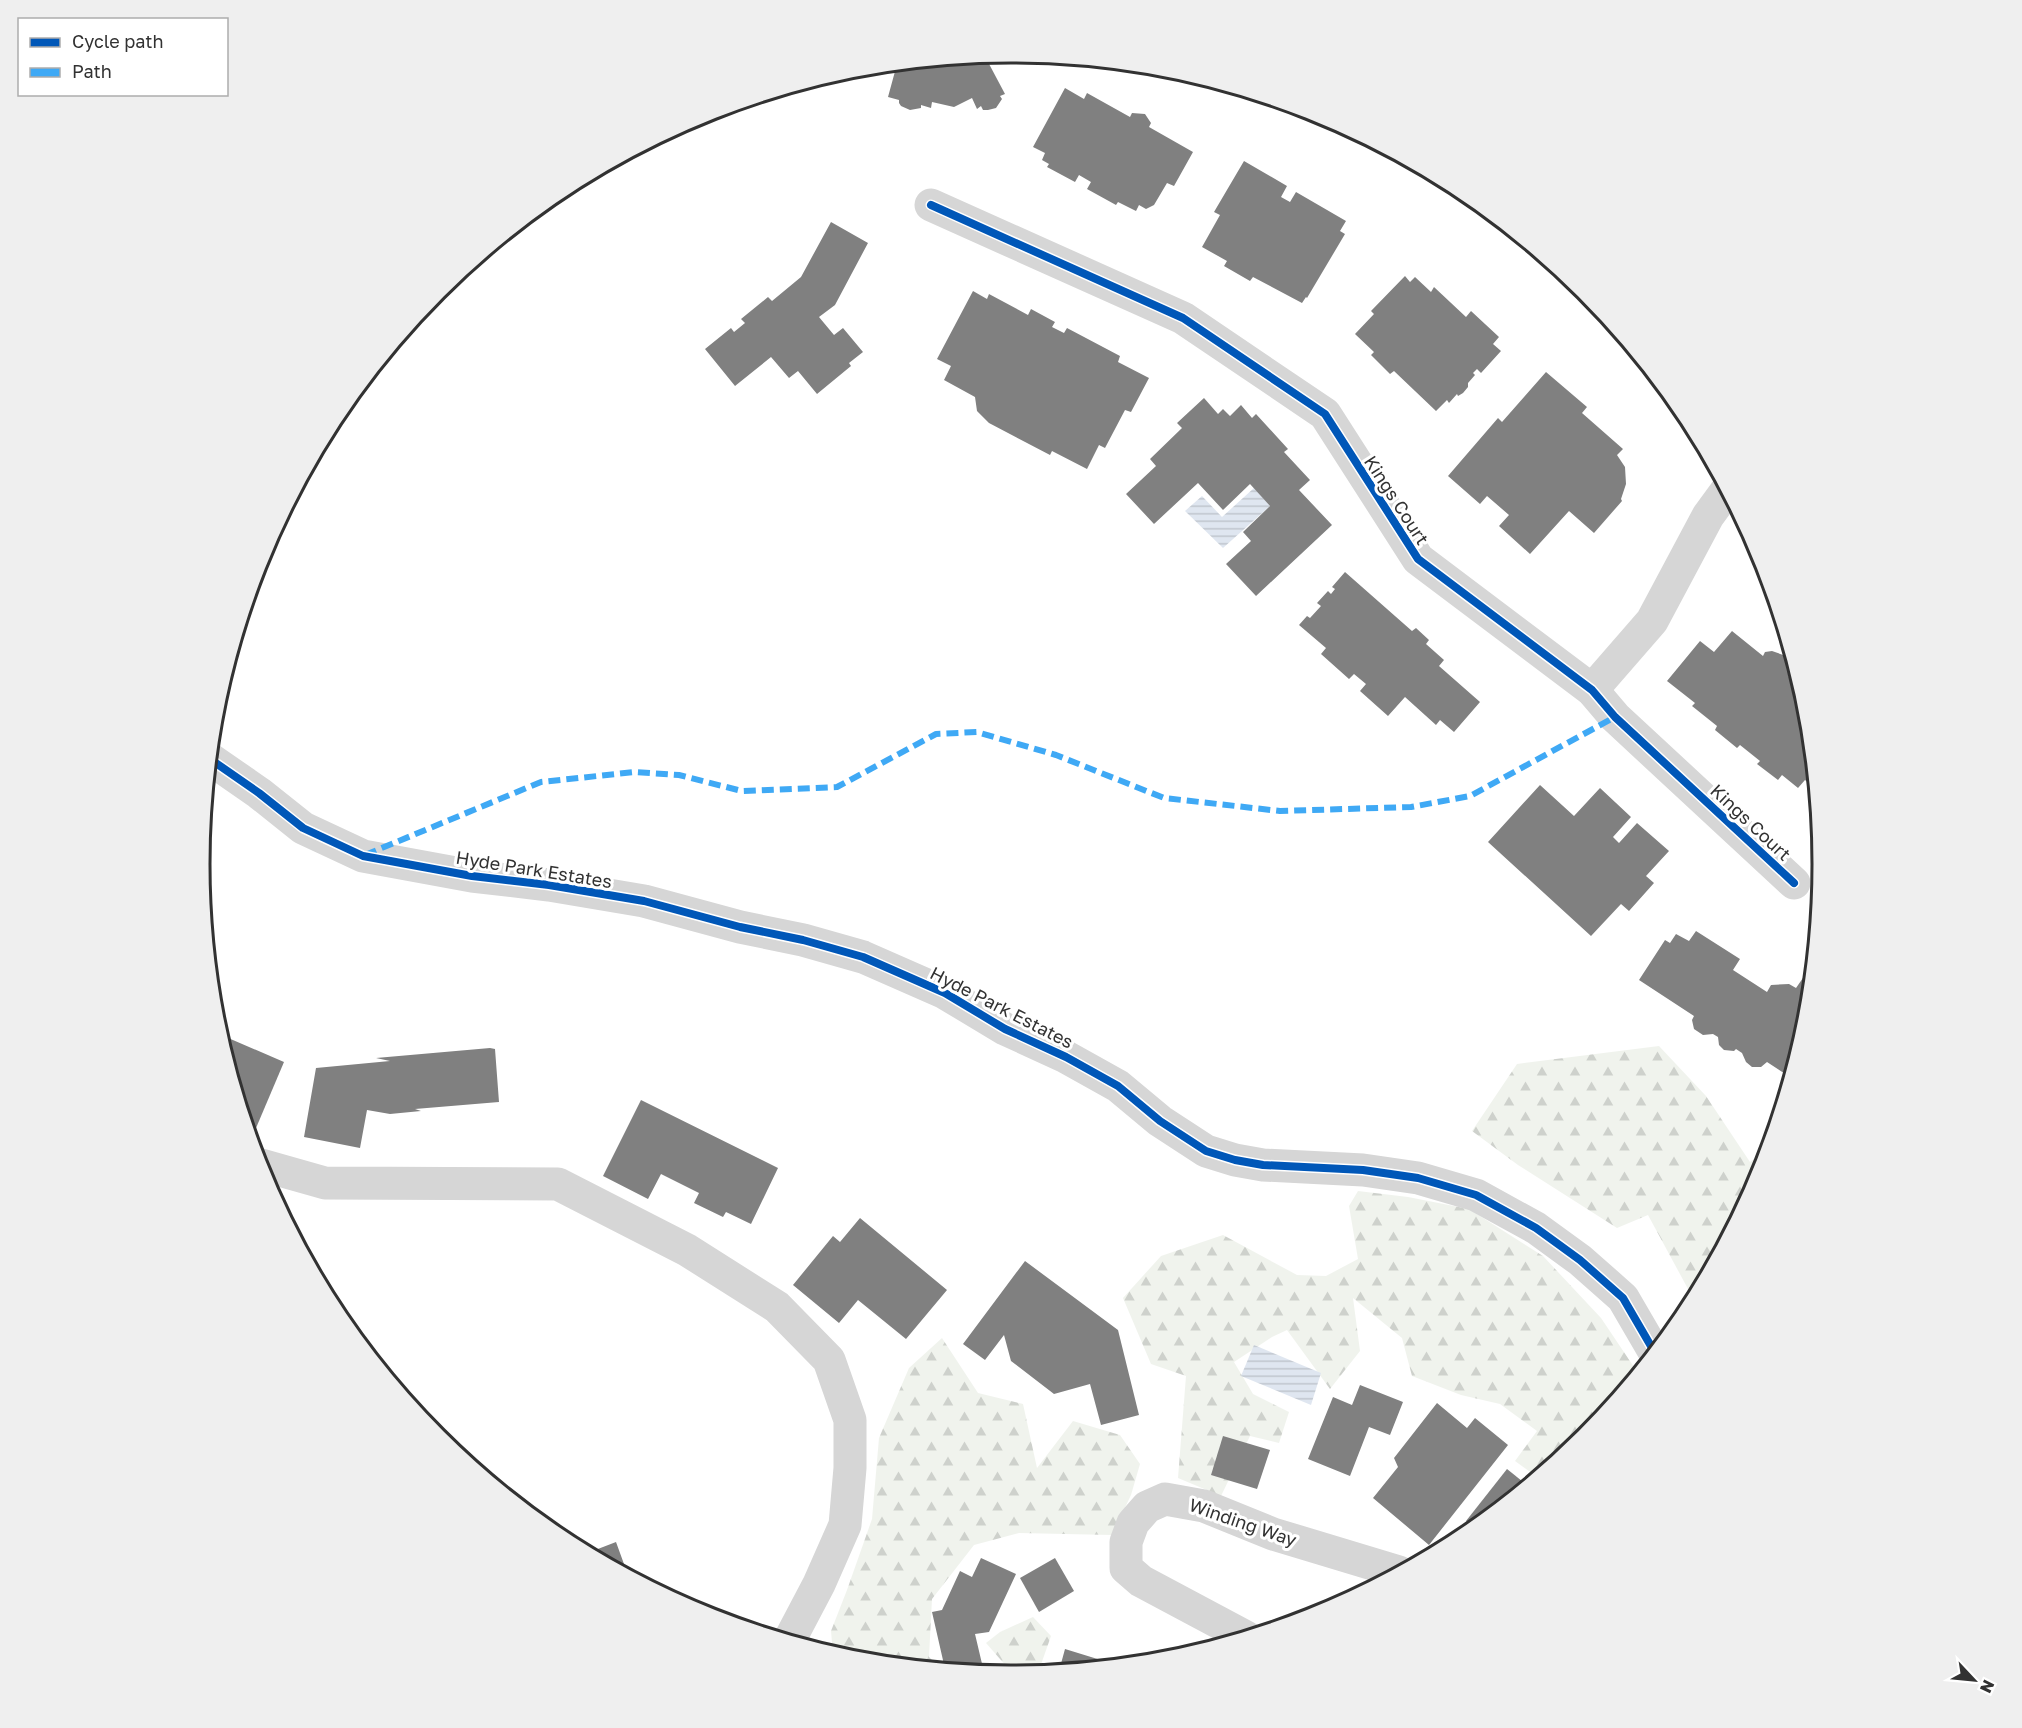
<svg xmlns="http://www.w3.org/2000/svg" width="2022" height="1728" font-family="'Golos Text',sans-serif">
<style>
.forest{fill:url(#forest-firs)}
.water{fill:url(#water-rules)}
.building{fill:#808080}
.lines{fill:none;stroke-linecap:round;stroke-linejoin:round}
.minor{stroke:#d6d6d6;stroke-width:33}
.quiet{stroke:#3fa9f5;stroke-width:6;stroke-dasharray:12 6;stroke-linecap:butt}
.cycleway-casing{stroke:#fff;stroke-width:11}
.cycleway{stroke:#0057b8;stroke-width:8}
.labels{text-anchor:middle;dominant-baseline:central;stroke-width:6;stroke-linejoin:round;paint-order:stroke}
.street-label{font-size:18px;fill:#323232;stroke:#fff}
.rim{fill:none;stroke:#323232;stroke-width:3}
</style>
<defs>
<pattern id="forest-firs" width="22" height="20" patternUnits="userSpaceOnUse" patternTransform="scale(1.5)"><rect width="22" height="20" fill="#f0f3ed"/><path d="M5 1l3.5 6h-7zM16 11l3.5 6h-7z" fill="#ced1cc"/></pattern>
<pattern id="water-rules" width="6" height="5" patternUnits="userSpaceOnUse" patternTransform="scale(1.5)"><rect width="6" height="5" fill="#dfe6f0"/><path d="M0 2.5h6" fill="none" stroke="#c0c6ce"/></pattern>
</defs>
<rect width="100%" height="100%" fill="#fff"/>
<!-- forest -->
<g class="forest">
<path d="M1659 1046 1706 1096 1750 1162 1769 1148 1761 1175 1694 1300 1648 1215 1617 1228 1518 1165 1472 1131 1517 1064Z"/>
<path d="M1358 1191 1408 1197 1469 1209 1543 1256 1601 1318 1638 1373 1585 1438 1537 1477 1515 1461 1537 1431 1500 1404 1461 1395 1412 1376 1402 1338 1353 1298 1360 1351 1330 1389 1287 1330 1272 1337 1234 1362 1253 1394 1289 1412 1279 1443 1250 1436 1221 1496 1178 1478 1186 1376 1151 1364 1123 1298 1161 1256 1223 1235 1297 1275 1326 1276 1358 1259 1349 1206Z"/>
<path d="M942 1338 978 1393 1023 1404 1037 1468 1073 1421 1120 1435 1140 1464 1131 1495 1112 1535 1019 1533 974 1545 932 1599 929 1657 940 1668 852 1660 833 1654 831 1631 847 1590 872 1519 879 1438 909 1368Z"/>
<path d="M1033 1617 1051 1636 1038 1673 1014 1675 986 1643 1000 1632Z"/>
</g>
<!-- water -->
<g class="water">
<path d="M1254 488 1270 506 1223 548 1185 511 1202 496 1222 517Z"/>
<path d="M1254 1345 1321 1373 1311 1405 1241 1376Z"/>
</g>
<!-- building -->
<g class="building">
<path d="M991 55 988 62 1005 94 1000 96 1002 99 996 108 988 110H983L981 106 977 109 972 98 954 107 932 102 931 108 921 105V108L910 110 901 106 899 103V100L888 97 897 64Z"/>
<path d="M1065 88 1084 99 1087 93 1130 117 1132 113 1145 114 1151 123 1149 127 1193 152 1174 186 1167 183 1154 205 1146 209 1139 205 1136 211 1118 202 1116 205 1087 189 1091 182 1079 175 1075 182 1047 167 1049 164 1042 160 1045 153 1033 147Z"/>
<path d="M1244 161 1287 186 1281 197 1290 202 1296 192 1346 221 1340 231 1345 234 1307 298 1306 297 1302 303 1253 277 1250 281 1224 266 1227 261 1202 247 1220 215 1214 212Z"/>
<path d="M831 222 868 243 835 305 819 317 834 335 843 328 863 352 849 363 851 366 817 394 798 371 789 378 771 357 735 386 705 349 731 328 734 332 745 323 741 319 768 297 772 301 801 277Z"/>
<path d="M1405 276 1410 282 1415 277 1431 292 1434 287 1466 317 1471 311 1499 337 1493 344 1501 351 1481 373 1477 369 1473 373 1475 375 1468 383V387L1463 393 1458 396 1457 394 1449 403 1447 400 1436 411 1394 371 1390 374 1371 355 1374 352 1355 334 1374 314 1371 311Z"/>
<path d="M973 291 987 299 989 294 1028 315 1031 309 1055 322 1052 327 1064 333 1067 328 1120 356 1118 362 1149 378 1131 412 1125 410 1105 448 1099 445 1087 469 1052 451 1050 455 989 423 977 411 975 397 944 380 951 366 937 359Z"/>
<path d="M1546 372 1587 407 1582 413 1623 449 1617 455 1625 467 1626 484 1621 499 1622 501 1594 533 1569 511 1530 554 1499 526 1509 515 1487 496 1480 504 1448 476 1498 418 1502 422Z"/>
<path d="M1204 398 1218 414 1223 409 1230 416 1241 405 1252 418 1256 414 1288 449 1284 452 1310 480 1299 490 1332 525 1256 596 1226 564 1251 541 1243 532 1270 506 1250 484 1223 510 1198 483 1154 524 1126 494 1156 466 1150 459 1182 428 1177 423Z"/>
<path d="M1345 572 1412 631 1416 628 1429 640 1426 644 1444 660 1439 666 1480 702 1454 732 1440 720 1436 725 1405 697 1388 716 1360 691 1366 684 1354 674 1349 679 1321 654 1326 648 1299 625 1307 616 1310 618 1321 606 1317 603 1328 591 1331 594 1335 589 1332 587Z"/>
<path d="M1732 631 1763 656 1765 652 1772 651 1786 656 1791 662V672L1788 676 1801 686 1807 706 1815 788 1805 780 1798 788 1782 775 1778 780 1757 764 1760 761 1740 745 1737 748 1715 730 1717 726 1692 706 1695 703 1667 681 1700 641 1714 652Z"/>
<path d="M1540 785 1574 816 1600 788 1631 817 1613 837 1619 843 1637 823 1669 851 1646 876 1654 883 1629 911 1621 904 1591 936 1488 842Z"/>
<path d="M1696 931 1740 959 1733 970 1767 992 1771 985 1789 984 1796 988 1805 975 1811 979 1807 1023 1790 1077 1767 1062 1761 1067H1752L1746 1062 1742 1053 1736 1049 1734 1051 1724 1050 1719 1045 1718 1037 1713 1034 1703 1035 1694 1029 1692 1020 1694 1016 1639 980 1665 940 1670 943 1676 934 1689 941Z"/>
<path d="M219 1034 284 1062 253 1135 249 1133Z"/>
<path d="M490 1048 495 1049 499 1102 415 1109 421 1111 390 1114 367 1110 360 1148 304 1137 316 1068 390 1061 376 1058Z"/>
<path d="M641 1100 778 1168 751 1224 726 1212 723 1217 694 1203 699 1193 661 1174 648 1199 603 1176Z"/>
<path d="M860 1218 947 1290 906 1339 858 1300 839 1323 793 1285 833 1236 840 1242Z"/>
<path d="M1025 1261 1118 1330 1139 1415 1101 1425 1090 1384 1054 1394 1011 1361 1004 1335 985 1360 963 1344Z"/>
<path d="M1360 1385 1403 1402 1390 1435 1369 1427 1350 1476 1308 1459 1333 1397 1352 1405Z"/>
<path d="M1437 1403 1467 1428 1475 1418 1508 1445 1429 1545 1373 1498 1398 1467 1394 1458Z"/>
<path d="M1223 1436 1270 1450 1257 1489 1211 1475Z"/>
<path d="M1507 1469 1527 1485 1475 1528 1466 1521Z"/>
<path d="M561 1532 592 1548 590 1552 616 1542 628 1575 560 1539 559 1537Z"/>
<path d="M981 1558 1016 1574 989 1632 975 1634 983 1668 998 1665 1000 1674 945 1669 932 1612 942 1610 960 1571 972 1577Z"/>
<path d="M1055 1558 1074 1591 1039 1612 1020 1578Z"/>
<path d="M1065 1649 1117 1665 1059 1671Z"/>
</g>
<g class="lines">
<!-- minor -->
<g class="minor">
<path d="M931 205 1183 318 1325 414 1418 559 1592 690 1615 717 1794 883"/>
<path d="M1592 690 1652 621 1708 516 1727 490"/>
<path d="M210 759 259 793 303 828 363 856 472 876 549 885 644 901 740 927 803 940 863 957 945 993 1005 1029 1066 1057 1118 1086 1160 1121 1206 1151 1235 1160 1263 1165 1363 1170 1418 1178 1476 1195 1536 1228 1580 1260 1623 1298 1655 1353"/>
<path d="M258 1164 325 1183 558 1184 687 1250 777 1307 829 1360 850 1420V1468L845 1525 819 1584 789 1641"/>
<path d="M1246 1637 1141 1581 1126 1568V1542L1133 1523 1147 1507 1165 1499 1204 1506 1273 1534 1399 1572"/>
</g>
<!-- quiet -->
<path class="quiet" d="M365 855 541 782 635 772 679 775 742 791 837 787 936 734 977 732 1056 755 1164 798 1280 811 1411 807 1470 796 1615 717"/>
<defs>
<g id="cycleway">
<path d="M931 205 1183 318 1325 414 1418 559 1592 690 1615 717 1794 883"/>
<path d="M210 759 259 793 303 828 363 856 472 876 549 885 644 901 740 927 803 940 863 957 945 993 1005 1029 1066 1057 1118 1086 1160 1121 1206 1151 1235 1160 1263 1165 1363 1170 1418 1178 1476 1195 1536 1228 1580 1260 1623 1298 1655 1353"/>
</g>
</defs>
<!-- cycleway casing -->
<use href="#cycleway" class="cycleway-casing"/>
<!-- cycleway -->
<use href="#cycleway" class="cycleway"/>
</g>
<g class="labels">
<!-- street labels -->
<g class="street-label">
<text transform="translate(1397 500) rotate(57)">Kings Court</text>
<text transform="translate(1751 822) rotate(43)">Kings Court</text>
<text transform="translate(534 869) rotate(9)">Hyde Park Estates</text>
<text transform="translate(1002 1007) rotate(27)">Hyde Park Estates</text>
<text transform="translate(1243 1522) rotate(19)">Winding Way</text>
</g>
</g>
<!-- crop -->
<path d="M0 0H2022V1728H0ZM210 864a801 801 0 1 1 1602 0a801 801 0 1 1-1602 0Z" fill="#efefef" fill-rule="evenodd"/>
<path class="rim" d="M210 864a801 801 0 1 1 1602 0a801 801 0 1 1-1602 0Z"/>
<!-- legend -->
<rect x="18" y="18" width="210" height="78" fill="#ffffff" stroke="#adadad" stroke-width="1.5"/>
<rect x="30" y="38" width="30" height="9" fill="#0057b8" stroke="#adadad" stroke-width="1.5"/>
<text x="72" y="48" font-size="18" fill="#323232">Cycle path</text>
<rect x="30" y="68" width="30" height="9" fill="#3fa9f5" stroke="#adadad" stroke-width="1.5"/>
<text x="72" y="78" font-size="18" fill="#323232">Path</text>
<!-- north arrow -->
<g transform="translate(1974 1680) rotate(116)" stroke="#ffffff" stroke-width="4.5" paint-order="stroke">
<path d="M0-4.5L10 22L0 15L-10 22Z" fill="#323232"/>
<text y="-9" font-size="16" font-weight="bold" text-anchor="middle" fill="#323232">N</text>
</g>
</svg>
